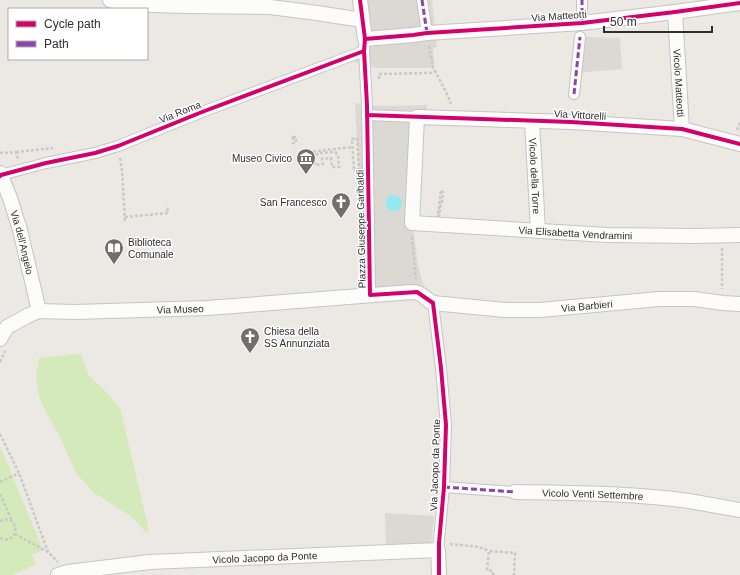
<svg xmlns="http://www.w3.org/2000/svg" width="740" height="575" font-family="Helvetica,sans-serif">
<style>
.green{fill:#d4eaba}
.plaza{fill:#dcd8d4}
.water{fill:#91e9f4}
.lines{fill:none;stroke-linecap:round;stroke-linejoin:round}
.pedestrian-casing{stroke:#c5c5c5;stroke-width:12}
.minor-casing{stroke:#c5c5c5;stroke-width:16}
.path{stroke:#c9c9c8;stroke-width:2.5;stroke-dasharray:3 2;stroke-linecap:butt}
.pedestrian{stroke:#fcfcfb;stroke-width:10}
.minor{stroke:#fcfcfb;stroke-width:14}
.quiet{stroke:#8e44ad;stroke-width:3;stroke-dasharray:6 3;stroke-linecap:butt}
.cycleway-casing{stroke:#fff;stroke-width:6}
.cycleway{stroke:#d6006c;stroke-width:4}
.labels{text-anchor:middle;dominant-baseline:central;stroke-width:3;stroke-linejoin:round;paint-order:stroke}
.street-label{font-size:10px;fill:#2e2e2e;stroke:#fff}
.poi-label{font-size:10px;fill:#2e2e2e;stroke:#fff;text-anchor:end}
</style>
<rect width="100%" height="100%" fill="#ece8e4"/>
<!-- green -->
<g class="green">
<path d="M81 354 89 376 105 391 120 408 149 530 146 532 132 517 93 492 76 473 60 437 45 410 39 396 36 376 39 358Z"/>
<path d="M0 446 43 550 32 555 36 564 13 575H0Z"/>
</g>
<!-- plaza -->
<g class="plaza">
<path d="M356 0H432L437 47 433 48 434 64 433 67 432 68H377L354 62 358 44 359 26Z"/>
<path d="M580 37 620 38 622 69 576 73Z"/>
<path d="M355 103 377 106 427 105 413 228 418 265 425 290 419 296 359 304 360 275 359 258 363 257 360 229 362 210 360 193Z"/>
<path d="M385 513 434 516 431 544H386Z"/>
</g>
<!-- water -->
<circle class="water" cx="394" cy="203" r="8"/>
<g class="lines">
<defs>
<g id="pedestrian">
<path d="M422 0 427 33"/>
<path d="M582 23V0"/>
<path d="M364 45V51L367 105 370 295"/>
<path d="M574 94 580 37"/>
<path d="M367 115 417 117"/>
<path d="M1 175 46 163 95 153 118 146 202 112 364 51"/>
<path d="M433 303 441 368 446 425 444 487 438 550"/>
<path d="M444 487 515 492"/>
</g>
<g id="minor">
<path d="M110 0 120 4 186 6 270 7 317 13 362 20"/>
<path d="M360 0 365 39 413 35 427 33 582 23 675 12 740 3"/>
<path id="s1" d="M675 12 682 129"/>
<path id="s2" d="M532 121 538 231"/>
<path id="s3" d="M740 144 682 129 571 122 417 117 412 223 607 235 696 236 740 235"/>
<path id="s4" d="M0 173 10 198 20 230 39 311"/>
<path id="s5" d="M0 339 7 327 29 315 39 311 74 312 208 308 411 292C423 292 423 298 433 303L505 310H540L659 299H694L723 303 740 304"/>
<path id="s6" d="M515 492C572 493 632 493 689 501 706 504 723 507 740 510"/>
<path id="s7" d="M58 575 68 572 150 562 438 550 439 575"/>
</g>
</defs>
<!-- pedestrian casing -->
<use href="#pedestrian" class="pedestrian-casing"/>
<!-- minor casing -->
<use href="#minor" class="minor-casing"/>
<!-- path -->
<g class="path">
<path d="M429 46 433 67 448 96 451 104"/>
<path d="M379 79V74L430 73 436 71"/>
<path d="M737 130 740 123"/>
<rect x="293" y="137" width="3" height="6"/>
<path d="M357 138 359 171H354L352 139Z"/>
<path d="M16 152 53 148"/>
<path d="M335 152 338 155 339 167H332L331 158 322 159 323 164 315 165 314 158 318 153Z"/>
<path d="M0 153 16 152 18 159"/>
<path d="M120 158 122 170 125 223"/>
<path d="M306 166 305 155 309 152 352 147"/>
<path d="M441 191 443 192 442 202 441 204 438 221H437Z"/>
<path d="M125 217 168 213 167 206"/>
<path d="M412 237 416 279"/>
<path d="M722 248V289"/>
<path d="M0 362 5 351"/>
<path d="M0 434 19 473 48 552 58 562"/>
<path d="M0 482 19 473"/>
<path d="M0 494 12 521"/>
<path d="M0 521C21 512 20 547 0 538"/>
<path d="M15 534 48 552"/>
<path d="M450 544 479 547 489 551"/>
<path d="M493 575V571L487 570 489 551 515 553 514 575"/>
</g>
<!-- pedestrian -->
<use href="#pedestrian" class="pedestrian"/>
<!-- minor -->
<use href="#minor" class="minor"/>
<!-- quiet -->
<g class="quiet">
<path d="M422 0 427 33"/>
<path d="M582 23V0"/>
<path d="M574 94 580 37"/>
<path d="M444 487 515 492"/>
</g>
<defs>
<g id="cycleway">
<path d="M360 0 365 39 364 51 367 105 370 295 417 292 433 303 441 368 446 425 444 487 439 543V575"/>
<path d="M365 39 413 35 427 33 582 23 675 12 740 3"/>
<path d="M367 115 571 122 682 129 740 144"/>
<path d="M0 176 1 175 46 163 95 153 118 146 202 112 364 51"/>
</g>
</defs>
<!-- cycleway casing -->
<use href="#cycleway" class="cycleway-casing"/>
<!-- cycleway -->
<use href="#cycleway" class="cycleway"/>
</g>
<!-- icons -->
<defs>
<symbol id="museum-pin" viewBox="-11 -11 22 30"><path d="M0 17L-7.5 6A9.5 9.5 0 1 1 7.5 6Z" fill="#706f6e" stroke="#fff"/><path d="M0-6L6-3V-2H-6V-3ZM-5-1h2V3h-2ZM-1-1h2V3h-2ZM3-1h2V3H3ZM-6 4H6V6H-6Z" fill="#fff"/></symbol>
<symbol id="church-pin" viewBox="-11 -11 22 30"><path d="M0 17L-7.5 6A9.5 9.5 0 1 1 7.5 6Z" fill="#706f6e" stroke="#fff"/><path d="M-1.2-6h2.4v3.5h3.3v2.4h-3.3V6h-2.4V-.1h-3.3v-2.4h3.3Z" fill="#fff"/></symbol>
<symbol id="library-pin" viewBox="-11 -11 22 30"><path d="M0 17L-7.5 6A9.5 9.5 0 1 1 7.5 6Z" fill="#706f6e" stroke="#fff"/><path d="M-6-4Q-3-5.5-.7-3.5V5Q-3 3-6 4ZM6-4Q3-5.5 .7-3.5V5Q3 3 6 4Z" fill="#fff"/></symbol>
</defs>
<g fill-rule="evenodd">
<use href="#museum-pin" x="295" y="147" width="22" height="30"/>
<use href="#church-pin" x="330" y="191" width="22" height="30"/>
<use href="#library-pin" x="103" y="237" width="22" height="30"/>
<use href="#church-pin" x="239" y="326" width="22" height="30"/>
</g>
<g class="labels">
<!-- street labels -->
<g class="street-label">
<text transform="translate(559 16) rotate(-4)">Via Matteotti</text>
<text stroke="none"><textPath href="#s1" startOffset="71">Vicolo Matteotti</textPath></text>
<text transform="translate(180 112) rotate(-22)">Via Roma</text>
<text transform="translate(580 115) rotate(3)">Via Vittorelli</text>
<text stroke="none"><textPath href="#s2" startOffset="55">Vicolo della Torre</textPath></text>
<text transform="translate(361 229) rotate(-91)">Piazza Giuseppe Garibaldi</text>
<text stroke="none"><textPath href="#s3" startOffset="595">Via Elisabetta Vendramini</textPath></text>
<text stroke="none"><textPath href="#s4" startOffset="73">Via dell'Angelo</textPath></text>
<text stroke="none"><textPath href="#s5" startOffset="602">Via Barbieri</textPath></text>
<text stroke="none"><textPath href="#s5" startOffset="191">Via Museo</textPath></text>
<text transform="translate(435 465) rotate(-88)">Via Jacopo da Ponte</text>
<text stroke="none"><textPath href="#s6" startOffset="78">Vicolo Venti Settembre</textPath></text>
<text stroke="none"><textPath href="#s7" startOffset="208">Vicolo Jacopo da Ponte</textPath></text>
</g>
<!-- poi labels -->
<g class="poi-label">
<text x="292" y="158">Museo Civico</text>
<text x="327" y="202">San Francesco</text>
<text x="128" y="242" text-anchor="start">Biblioteca<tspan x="128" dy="12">Comunale</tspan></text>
<text x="264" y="331" text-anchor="start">Chiesa della<tspan x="264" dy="12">SS Annunziata</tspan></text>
</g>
</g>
<!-- legend -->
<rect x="8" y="8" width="140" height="52" fill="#ffffff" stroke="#ababab"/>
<rect x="16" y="21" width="20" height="6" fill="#d6006c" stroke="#ababab"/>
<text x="44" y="28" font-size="12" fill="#2e2e2e">Cycle path</text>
<rect x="16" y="41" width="20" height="6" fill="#8e44ad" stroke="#ababab"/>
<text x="44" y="48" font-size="12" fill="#2e2e2e">Path</text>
<!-- scale -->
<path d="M604 26v6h108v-6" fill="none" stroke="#2e2e2e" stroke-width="2"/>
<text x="610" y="26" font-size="12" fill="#2e2e2e" stroke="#ffffff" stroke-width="3" paint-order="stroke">50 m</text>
</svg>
